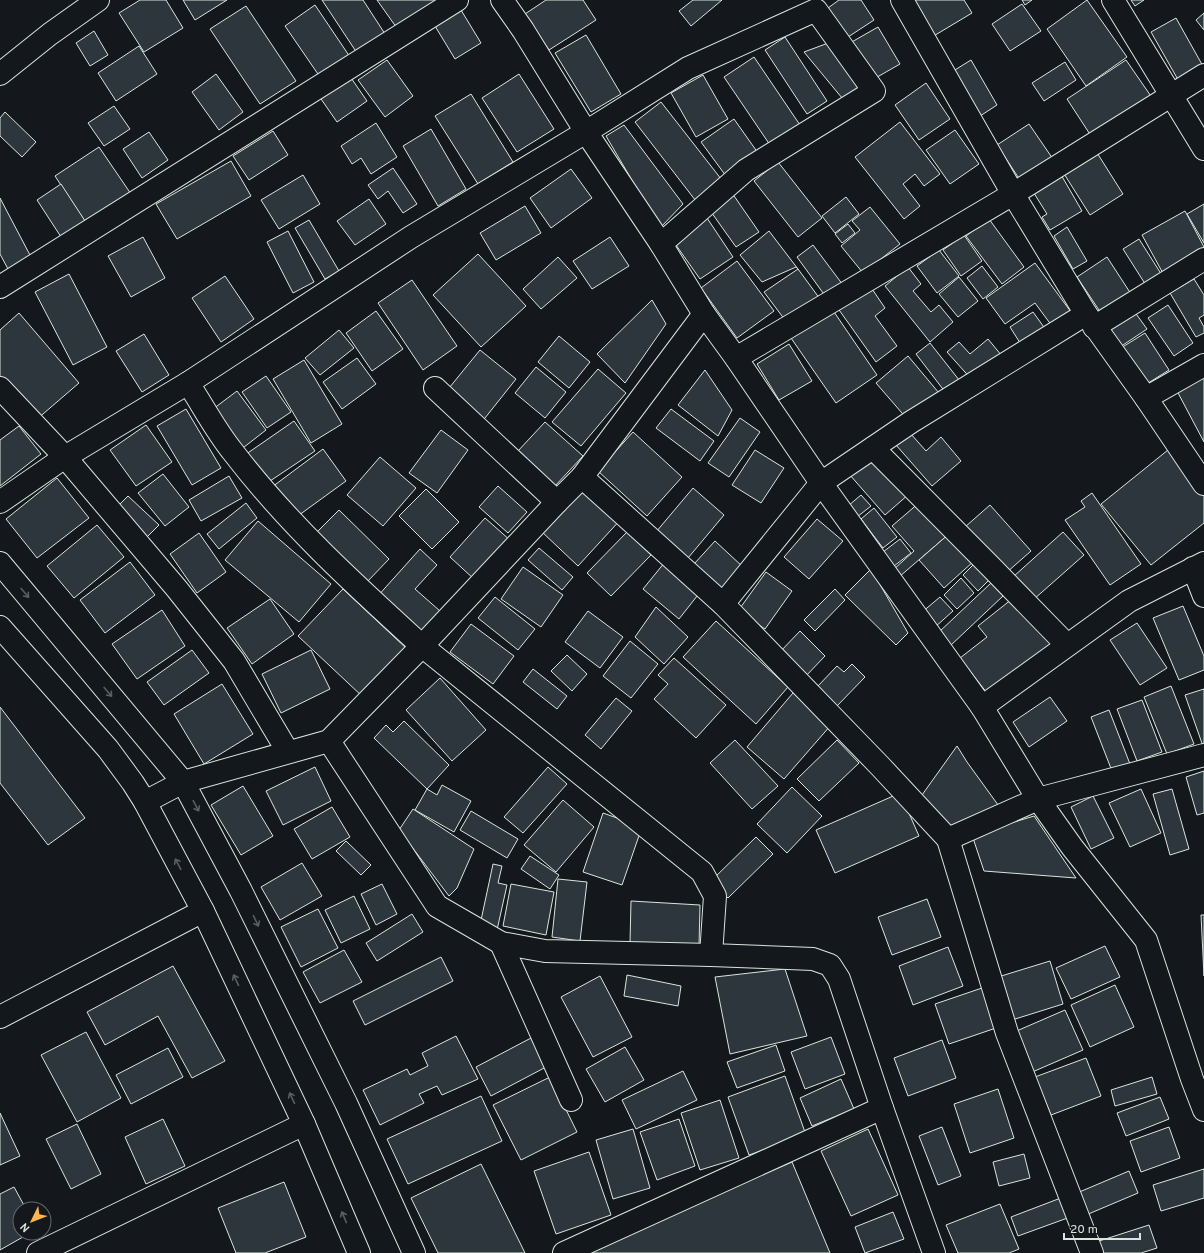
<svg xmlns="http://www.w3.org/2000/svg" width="1204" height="1253" font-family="Overpass,sans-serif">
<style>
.building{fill:#2c363c;stroke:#d8e6dc}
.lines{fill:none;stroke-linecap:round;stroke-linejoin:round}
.minor-casing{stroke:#d8e6dc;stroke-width:24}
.highway-casing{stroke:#d8e6dc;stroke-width:24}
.minor{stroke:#14181c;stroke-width:22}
.highway{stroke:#14181c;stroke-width:22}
.oneway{stroke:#59605f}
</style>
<rect width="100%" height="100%" fill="#14181c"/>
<!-- building -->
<g class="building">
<path d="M140 0H166L183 28 144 52 119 13Z"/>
<path d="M183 0H227L195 20Z"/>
<path d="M322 0H363L387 37 359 56Z"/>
<path d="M377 0H444L399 31Z"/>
<path d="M546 0H583L596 20 549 50 525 14Z"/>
<path d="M693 0H722L691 26 679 11Z"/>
<path d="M839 0H861L874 20 848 37 828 8Z"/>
<path d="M910 0H964L972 13 932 37Z"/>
<path d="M1022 0H1032L1025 5Z"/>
<path d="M1087 0 1127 57 1086 86 1047 29Z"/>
<path d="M1131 0H1144L1135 6Z"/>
<path d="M1022 4 1041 31 1010 51 992 24Z"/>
<path d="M315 5 350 57 320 77 285 26Z"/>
<path d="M246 6 296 81 260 104 210 29Z"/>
<path d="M461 10 481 43 455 59 435 26Z"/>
<path d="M1204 13V30L1196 20Z"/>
<path d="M1176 18 1204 68 1181 85 1151 32Z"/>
<path d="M878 27 900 64 872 80 850 43Z"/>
<path d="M94 31 108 55 90 66 76 43Z"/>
<path d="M586 35 621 94 591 112 555 53Z"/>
<path d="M785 37 827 101 807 114 765 50Z"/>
<path d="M831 42 866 87 847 104 804 52Z"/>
<path d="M139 46 157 74 116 101 98 73Z"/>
<path d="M754 57 800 125 770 145 724 77Z"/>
<path d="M387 60 413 96 385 117 358 80Z"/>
<path d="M971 60 997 105 977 118 950 73Z"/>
<path d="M1126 60 1155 102 1095 142 1067 99Z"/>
<path d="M1065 62 1076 80 1044 101 1032 83Z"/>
<path d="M216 74 243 112 219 130 192 92Z"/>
<path d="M519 74 554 129 517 152 482 98Z"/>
<path d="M349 75 367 101 337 122 319 96Z"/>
<path d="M703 75 728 119 696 137 671 93Z"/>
<path d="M926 83 950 119 919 140 895 105Z"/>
<path d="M471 94 513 162 478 184 435 116Z"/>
<path d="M661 102 725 184 699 205 635 122Z"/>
<path d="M114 106 130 129 104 146 88 123Z"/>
<path d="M5 112 36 142 22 157 0 136V118Z"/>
<path d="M734 119 758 153 726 176 701 142Z"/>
<path d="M900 122 940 174 924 186 915 174 903 184 920 206 904 219 855 157Z"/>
<path d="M376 123 397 157 371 174 361 158 352 164 341 146Z"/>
<path d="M1029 124 1055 162 1022 183 997 145Z"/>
<path d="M624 125 683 204 660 228 606 136Z"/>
<path d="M431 129 466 189 438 206 403 146Z"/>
<path d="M955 130 979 164 950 184 926 150Z"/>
<path d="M273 131 288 155 249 180 233 156Z"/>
<path d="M149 132 168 160 142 178 123 149Z"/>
<path d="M99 147 131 194 86 223 55 176Z"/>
<path d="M1094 148 1123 194 1090 215 1061 169Z"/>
<path d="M231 161 251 196 177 239 156 204Z"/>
<path d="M778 162 822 218 798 237 754 181Z"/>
<path d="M393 168 417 204 403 213 388 191 378 199 368 185Z"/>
<path d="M571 169 592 198 551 228 530 198Z"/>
<path d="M1060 173 1082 211 1050 230 1042 217 1047 214 1032 190Z"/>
<path d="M303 175 320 204 279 229 261 200Z"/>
<path d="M61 184 87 224 63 240 37 200Z"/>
<path d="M732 193 759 232 736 247 709 209Z"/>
<path d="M846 197 859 214 835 233 822 216Z"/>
<path d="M0 198 31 257 8 269 0 254Z"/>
<path d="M369 199 386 224 355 245 337 221Z"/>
<path d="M1204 204V243L1187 214Z"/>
<path d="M525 206 541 233 496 260 480 233Z"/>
<path d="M870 207 900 244 863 273 841 246 860 230 852 221Z"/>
<path d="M1185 211 1204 247V256L1165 277 1142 235Z"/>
<path d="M705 215 733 257 700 279 671 238Z"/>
<path d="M989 219 1024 267 1002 284 966 236Z"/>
<path d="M309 220 339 271 325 279 295 228Z"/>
<path d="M848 224 855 233 842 243 835 234Z"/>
<path d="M1067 227 1087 261 1073 269 1054 236Z"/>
<path d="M288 231 314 282 293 293 267 242Z"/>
<path d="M769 231 798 269 796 267 762 282 740 255Z"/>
<path d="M964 235 982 261 961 276 943 250Z"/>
<path d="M143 237 165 278 131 297 108 256Z"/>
<path d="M610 237 629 266 592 289 573 261Z"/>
<path d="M1139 239 1165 280 1149 290 1123 249Z"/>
<path d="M813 245 843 285 826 297 797 257Z"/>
<path d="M939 250 959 276 937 293 917 266Z"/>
<path d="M478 254 526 306 481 347 433 295Z"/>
<path d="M558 257 577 278 541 309 523 289Z"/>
<path d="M1107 257 1133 297 1103 316 1077 277Z"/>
<path d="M737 261 774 311 737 338 701 288Z"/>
<path d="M1035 263 1071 312 1052 326 1035 303 1005 324 986 298Z"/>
<path d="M982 266 998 287 983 299 967 278Z"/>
<path d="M908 267 921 284 913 291 931 312 939 305 953 322 930 342 885 286Z"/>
<path d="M798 269 820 299 788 324 764 292Z"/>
<path d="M69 274 107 347 73 365 35 292Z"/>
<path d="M225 276 254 319 221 342 192 298Z"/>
<path d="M959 277 978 301 958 317 939 294Z"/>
<path d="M1194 279 1204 295V315L1199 318 1204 327V333L1196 337 1170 293Z"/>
<path d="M412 280 457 346 423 370 378 303Z"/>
<path d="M870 286 885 308 875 316 897 346 876 362 837 307Z"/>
<path d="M652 300 666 324 625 383 597 354Z"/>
<path d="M1168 305 1193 343 1174 356 1148 318Z"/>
<path d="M832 309 877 375 836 403 791 338Z"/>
<path d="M376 311 403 349 372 371 346 333Z"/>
<path d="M1134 311 1147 329 1114 351 1102 332Z"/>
<path d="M1033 312 1046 330 1022 346 1010 327Z"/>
<path d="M19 313 79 383 36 420 0 379V330Z"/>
<path d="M339 330 354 348 320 375 305 358Z"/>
<path d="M1145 333 1169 370 1145 385 1121 348Z"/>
<path d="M144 334 169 375 142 392 116 351Z"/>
<path d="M559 336 590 362 569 388 538 362Z"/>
<path d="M988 339 1002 356 973 381 947 352 959 342 970 354Z"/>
<path d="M930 343 963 385 949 397 916 354Z"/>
<path d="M789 344 812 381 779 400 757 364Z"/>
<path d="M480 350 516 379 481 423 445 393Z"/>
<path d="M908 356 939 393 908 420 876 383Z"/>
<path d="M357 358 376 384 342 409 323 382Z"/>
<path d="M304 360 342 424 311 443 273 379Z"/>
<path d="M536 367 566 392 545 418 515 393Z"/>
<path d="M598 369 626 393 581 446 552 422Z"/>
<path d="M705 370 732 410 718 436 678 405Z"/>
<path d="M266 376 291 412 267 428 242 392Z"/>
<path d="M1204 377V442L1177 391Z"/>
<path d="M237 391 266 430 239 451 209 412Z"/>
<path d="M186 409 221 468 192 485 157 426Z"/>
<path d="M671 409 714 441 700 461 656 428Z"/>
<path d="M740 418 760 432 729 477 708 463Z"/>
<path d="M294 421 315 451 264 485 242 457Z"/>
<path d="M545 422 583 456 554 487 517 452Z"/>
<path d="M146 425 172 462 136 486 110 450Z"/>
<path d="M19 426 41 454 0 486V440Z"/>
<path d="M441 430 468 450 437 493 409 473Z"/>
<path d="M633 432 682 477 647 516 598 471Z"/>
<path d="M910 433 926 451 941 437 961 461 932 486 896 445Z"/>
<path d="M323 449 346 481 295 518 272 487Z"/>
<path d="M755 450 784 468 761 503 732 485Z"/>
<path d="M1168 450 1204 493V523L1151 565 1101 504Z"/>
<path d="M873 453 909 494 885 515 849 474Z"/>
<path d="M380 457 416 488 383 526 347 495Z"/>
<path d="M163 474 189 507 165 526 138 493Z"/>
<path d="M229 476 242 498 201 521 189 500Z"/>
<path d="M57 478 89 518 37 558 6 519Z"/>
<path d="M585 484 622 518 578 566 541 531Z"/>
<path d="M498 486 527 512 508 533 479 507Z"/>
<path d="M693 488 724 515 688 558 656 532Z"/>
<path d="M426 489 459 522 432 549 399 516Z"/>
<path d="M1092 493 1141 564 1110 585 1065 520 1085 507 1081 501Z"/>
<path d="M861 495 871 506 857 517 848 506Z"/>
<path d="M128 496 159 525 144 540 114 510Z"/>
<path d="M920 502 950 533 899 577 893 570 914 551 892 526Z"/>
<path d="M246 503 257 518 219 549 207 534Z"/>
<path d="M990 505 1031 551 1006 573 965 527Z"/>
<path d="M874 508 897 537 883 548 861 519Z"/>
<path d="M339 510 389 559 366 583 315 534Z"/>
<path d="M485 518 511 541 475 580 450 557Z"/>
<path d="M817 519 843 541 809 579 784 557Z"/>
<path d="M258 521 331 584 299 622 225 560Z"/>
<path d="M97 525 124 557 74 598 47 566Z"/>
<path d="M627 532 651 555 611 596 587 573Z"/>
<path d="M1063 532 1084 555 1033 600 1013 577Z"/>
<path d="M199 533 226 572 197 593 170 554Z"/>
<path d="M950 533 974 561 944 588 919 560Z"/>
<path d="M900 539 911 553 894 566 883 552Z"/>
<path d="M715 541 743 567 722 590 694 564Z"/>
<path d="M539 548 573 577 562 590 528 560Z"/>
<path d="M420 549 437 565 415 589 440 611 418 636 376 598Z"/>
<path d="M130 562 155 595 105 633 80 600Z"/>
<path d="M665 562 701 591 679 619 643 589Z"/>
<path d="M976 562 991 578 978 591 963 575Z"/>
<path d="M523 567 563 595 541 627 501 599Z"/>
<path d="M871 569 908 633 896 645 845 595Z"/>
<path d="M766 572 792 591 765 629 738 611Z"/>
<path d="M961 578 974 593 957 609 944 595Z"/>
<path d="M991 583 1003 596 950 646 938 633Z"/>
<path d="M343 589 407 649 363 697 298 636Z"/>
<path d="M835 589 845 600 815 631 804 620Z"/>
<path d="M1017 595 1056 646 990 697 960 658 987 637 978 626Z"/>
<path d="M495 597 535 629 518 650 478 618Z"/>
<path d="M940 597 953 611 934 628 921 613Z"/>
<path d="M270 599 294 634 252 664 227 628Z"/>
<path d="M1183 606 1204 656V670L1179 680 1153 618Z"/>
<path d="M656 607 688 637 664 664 635 637Z"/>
<path d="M162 610 185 646 137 679 112 644Z"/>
<path d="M588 611 623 637 600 668 565 642Z"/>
<path d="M716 621 788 687 756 724 683 657Z"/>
<path d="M1137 623 1167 668 1140 685 1110 640Z"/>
<path d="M471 624 514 656 493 684 450 652Z"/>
<path d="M800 631 825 656 804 678 778 654Z"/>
<path d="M630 641 658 664 631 698 603 676Z"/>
<path d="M192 650 209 673 164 705 147 682Z"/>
<path d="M311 650 330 689 281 713 262 674Z"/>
<path d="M567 655 587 674 572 691 551 671Z"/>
<path d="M674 658 726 705 696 738 654 699 668 684 658 675Z"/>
<path d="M852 664 865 677 837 706 817 687 837 666 844 672Z"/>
<path d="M533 669 567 696 557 709 523 682Z"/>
<path d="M440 678 486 730 452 761 406 710Z"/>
<path d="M222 684 253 734 204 764 174 714Z"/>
<path d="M1171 686 1194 744 1167 754 1144 697Z"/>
<path d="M1204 689V749L1185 695Z"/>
<path d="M793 693 831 725 784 779 747 747Z"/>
<path d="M1050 697 1067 721 1029 747 1013 722Z"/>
<path d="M616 698 632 711 601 749 585 735Z"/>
<path d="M1142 700 1162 752 1137 761 1117 709Z"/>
<path d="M0 707 85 818 48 845 0 783Z"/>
<path d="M1109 710 1130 764 1112 771 1091 717Z"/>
<path d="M404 721 449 765 427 789 374 738 386 725 393 732Z"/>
<path d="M735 740 778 786 752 809 710 763Z"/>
<path d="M837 740 859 763 819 801 797 779Z"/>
<path d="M957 746 967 762 1001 809 948 831 922 795Z"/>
<path d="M315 767 331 801 283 825 266 791Z"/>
<path d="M548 767 567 784 523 833 504 817Z"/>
<path d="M1204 771V813L1197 815 1186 777Z"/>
<path d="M442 785 471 801 454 832 415 810 427 789 437 795Z"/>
<path d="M243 786 273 836 241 855 211 805Z"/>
<path d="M792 787 822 816 787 853 757 824Z"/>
<path d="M1141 789 1161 833 1130 847 1109 803Z"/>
<path d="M1172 789 1189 849 1170 855 1153 794Z"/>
<path d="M900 793 919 836 835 873 816 830Z"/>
<path d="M1093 796 1114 838 1091 849 1071 807Z"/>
<path d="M563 800 594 827 556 872 524 845Z"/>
<path d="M332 807 350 837 312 859 294 829Z"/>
<path d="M413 809 474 849 457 888 449 896 399 830Z"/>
<path d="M471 811 518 839 507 858 460 830Z"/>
<path d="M603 813 642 827 622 885 583 872Z"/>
<path d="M1034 816 1076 878 984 871 972 835Z"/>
<path d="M756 837 773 854 728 898 711 881Z"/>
<path d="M346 841 371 865 361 875 336 851Z"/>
<path d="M530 856 559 875 550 889 521 869Z"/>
<path d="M302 863 322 896 280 920 261 887Z"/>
<path d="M493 864 502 866 498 883 507 885 497 930 480 925Z"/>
<path d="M558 879 587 882 580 941 552 937Z"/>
<path d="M382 884 397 914 376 925 361 894Z"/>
<path d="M511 884 554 892 546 935 503 926Z"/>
<path d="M354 896 370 929 341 943 325 910Z"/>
<path d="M927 899 941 937 892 955 878 917Z"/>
<path d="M631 901 700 905 699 946 630 943Z"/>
<path d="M318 909 338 948 301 967 281 927Z"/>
<path d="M412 914 423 932 377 961 366 943Z"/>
<path d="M1201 915H1204V976Z"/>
<path d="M1105 946 1120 977 1071 999 1056 968Z"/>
<path d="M948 947 963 986 913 1005 899 966Z"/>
<path d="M344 950 362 982 320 1003 303 972Z"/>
<path d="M441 957 453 981 365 1025 353 1001Z"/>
<path d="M1050 961 1063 1004 1012 1020 998 977Z"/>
<path d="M173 966 225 1061 192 1078 158 1016 105 1045 87 1012Z"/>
<path d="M785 969 807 1036 730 1054 715 977Z"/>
<path d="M627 975 681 986 678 1006 624 996Z"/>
<path d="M600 976 632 1037 593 1057 561 997Z"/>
<path d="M1115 985 1134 1027 1090 1047 1071 1005Z"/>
<path d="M982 988 996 1028 949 1044 935 1004Z"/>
<path d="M1065 1010 1083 1050 1030 1073 1012 1033Z"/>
<path d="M86 1032 121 1098 77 1122 41 1055Z"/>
<path d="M456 1036 478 1079 442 1095 437 1086 419 1094 424 1103 380 1125 363 1090 407 1069 410 1075 428 1066 422 1053Z"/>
<path d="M831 1037 845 1074 805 1089 791 1052Z"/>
<path d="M531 1038 546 1067 491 1096 476 1067Z"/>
<path d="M942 1040 956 1078 908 1096 894 1058Z"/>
<path d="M776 1045 785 1071 737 1088 727 1062Z"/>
<path d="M625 1047 644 1080 605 1102 586 1069Z"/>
<path d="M168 1048 183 1077 131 1104 116 1075Z"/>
<path d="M1086 1058 1101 1096 1051 1115 1035 1077Z"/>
<path d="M683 1071 697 1100 636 1129 622 1100Z"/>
<path d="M785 1076 806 1135 749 1155 728 1097Z"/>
<path d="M550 1077 577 1132 521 1160 493 1105Z"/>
<path d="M1152 1077 1157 1094 1115 1106 1111 1090Z"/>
<path d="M841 1079 854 1109 812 1126 800 1098Z"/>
<path d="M998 1089 1014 1138 970 1153 954 1104Z"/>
<path d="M481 1096 502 1141 408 1184 387 1139Z"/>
<path d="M1160 1097 1169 1119 1126 1136 1117 1113Z"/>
<path d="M720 1100 739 1158 700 1170 681 1113Z"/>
<path d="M0 1113 20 1156 0 1165Z"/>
<path d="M163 1119 185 1166 146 1184 125 1137Z"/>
<path d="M679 1119 695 1166 657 1180 640 1132Z"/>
<path d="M77 1124 101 1174 71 1189 46 1139Z"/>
<path d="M942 1127 961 1176 938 1185 919 1136Z"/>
<path d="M1169 1127 1180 1158 1141 1172 1130 1141Z"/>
<path d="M633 1129 650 1188 613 1199 596 1140Z"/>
<path d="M868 1129 898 1195 851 1216 821 1151Z"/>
<path d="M589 1152 611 1215 556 1234 534 1171Z"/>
<path d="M1024 1154 1030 1178 999 1186 993 1162Z"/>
<path d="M792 1162 830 1253H577Z"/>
<path d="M481 1164 525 1253H438L411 1198Z"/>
<path d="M1204 1169V1198L1161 1211 1153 1185Z"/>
<path d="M1129 1171 1138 1193 1086 1215 1077 1193Z"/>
<path d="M284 1182 306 1237 265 1253H236L218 1208Z"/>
<path d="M14 1187 26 1209H20V1233H30L0 1250V1194Z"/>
<path d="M1066 1196 1073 1216 1018 1236 1011 1217Z"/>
<path d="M1000 1204 1019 1249 1009 1253H958L946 1225Z"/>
<path d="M893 1212 904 1239 865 1253 855 1227Z"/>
<path d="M1149 1225 1157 1248 1141 1253H1100L1096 1242Z"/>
</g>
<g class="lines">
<defs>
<g id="minor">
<path d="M502 0 523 30 586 132 661 244 704 314 736 358 821 483 982 707 1038 799 1072 847 1146 940 1192 1079 1204 1110"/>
<path d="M902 0 1013 194 1086 314 1146 398 1204 484"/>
<path d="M1113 0 1204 149"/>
<path d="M0 74 50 34 98 0"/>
<path d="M0 287 457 0"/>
<path d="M1094 327 1204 259"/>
<path d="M736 358 1013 194 1204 75"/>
<path d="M188 383C203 406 216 431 233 452 288 524 355 585 422 646L557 502 582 477 704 314"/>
<path d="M0 388 65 457 177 589 234 661 288 752"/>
<path d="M435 388 557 502"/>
<path d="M1146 398 1204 365"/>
<path d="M873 448 992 568 1067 645"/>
<path d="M582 477 723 604 821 483 911 422 1086 314"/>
<path d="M0 502 65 457 188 383 411 237 586 132 688 68 816 10 874 91 746 170 661 244"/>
<path d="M1193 568 1204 596"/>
<path d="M723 604 880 766 948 839 1038 799 1204 755"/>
<path d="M982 707 1129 601 1204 563"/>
<path d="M329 741 437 906 501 943 545 951 711 955"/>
<path d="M145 802 183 782 329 741 422 646 702 872 715 896 711 955 813 959 830 965 839 979 882 1108 934 1253"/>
<path d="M948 839 1007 1033 1092 1253"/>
<path d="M501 943 571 1100"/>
<path d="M0 1017 203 911"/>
<path d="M38 1253 304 1124"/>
<path d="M564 1253 882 1108"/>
</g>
<g id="highway">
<path d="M0 563 183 782 241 891 346 1103 414 1253"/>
<path d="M0 627 108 749 133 783 145 802 203 911 304 1124 359 1253"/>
</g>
</defs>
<!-- minor casing -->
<use href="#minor" class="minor-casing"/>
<!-- highway casing -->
<use href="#highway" class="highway-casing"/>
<!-- minor -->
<use href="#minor" class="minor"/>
<!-- highway -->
<use href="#highway" class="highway"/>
</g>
<!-- one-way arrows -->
<defs><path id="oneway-shaft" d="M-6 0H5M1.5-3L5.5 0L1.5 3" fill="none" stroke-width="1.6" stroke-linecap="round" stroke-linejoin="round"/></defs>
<g class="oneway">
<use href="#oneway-shaft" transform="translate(25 593) rotate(50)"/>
<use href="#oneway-shaft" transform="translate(108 692) rotate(50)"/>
<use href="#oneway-shaft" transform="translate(196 806) rotate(62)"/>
<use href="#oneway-shaft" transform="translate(178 864) rotate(-118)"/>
<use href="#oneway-shaft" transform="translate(256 921) rotate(64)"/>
<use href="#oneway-shaft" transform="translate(236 980) rotate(-115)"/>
<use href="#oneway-shaft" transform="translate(292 1098) rotate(-115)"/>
<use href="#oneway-shaft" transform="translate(344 1217) rotate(-113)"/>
</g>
<!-- north arrow -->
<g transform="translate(32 1221) rotate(227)"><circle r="19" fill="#14181c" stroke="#626a69"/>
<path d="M0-3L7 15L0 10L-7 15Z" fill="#ffb74d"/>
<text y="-6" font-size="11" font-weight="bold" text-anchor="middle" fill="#d8e6dc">N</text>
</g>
<!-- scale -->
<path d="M1064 1233v6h76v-6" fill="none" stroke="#d8e6dc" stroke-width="2"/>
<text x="1070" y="1233" font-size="12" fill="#d8e6dc" stroke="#14181c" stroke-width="3" paint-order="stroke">20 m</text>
</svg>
